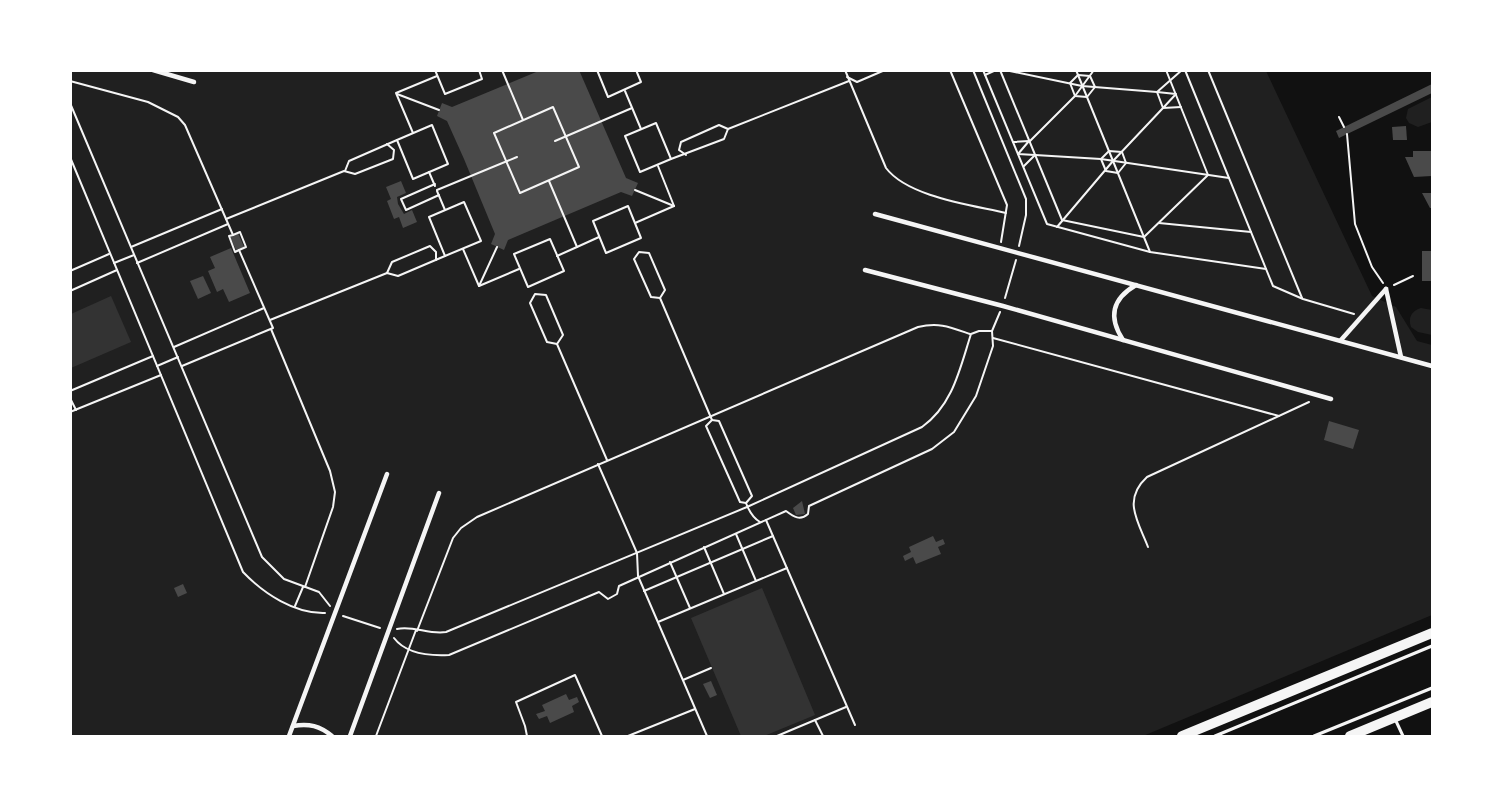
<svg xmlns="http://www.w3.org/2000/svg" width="1503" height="807" font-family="'DejaVu Sans',sans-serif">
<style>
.green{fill:#202020}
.water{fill:#333}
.building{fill:#4a4a4a}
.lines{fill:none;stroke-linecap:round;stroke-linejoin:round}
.path{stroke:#f5f5f5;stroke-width:2}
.service{stroke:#f5f5f5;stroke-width:3}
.pedestrian{stroke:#f5f5f5;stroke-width:4.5}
.primary{stroke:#f5f5f5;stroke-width:10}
</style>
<rect width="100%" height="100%" fill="#111"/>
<!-- green -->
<g class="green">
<path d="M70 71H1266L1372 296 1396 307 1417 341 1432 345V615L1143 736H71Z"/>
<path d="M1432 97V122L1418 127 1409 123 1406 118 1408 109Z"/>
<path d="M1421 308 1432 310V335L1418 332 1411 327C1408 318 1411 311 1421 308Z"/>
</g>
<!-- water -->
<g class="water">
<path d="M111 296 131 342 71 368V314Z"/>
<path d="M762 588 815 715 764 736H741L691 618Z"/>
</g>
<!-- building -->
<g class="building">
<path d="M541 70H579L626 178 638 183 632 196 621 192 508 240 504 250 491 244 495 234 464 159 447 121 437 116 442 103 452 107Z"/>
<path d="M1432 84V93L1339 138 1336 131Z"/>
<path d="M1406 126 1407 140H1393L1392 127Z"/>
<path d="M1413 151H1432V176L1414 177 1405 157H1413Z"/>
<path d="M401 181 406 193 397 197 398 204 404 214 412 210 417 222 403 228 399 217 394 219 387 201 391 199 386 187Z"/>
<path d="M1422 193H1432V208H1430Z"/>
<path d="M238 233 244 247 236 250 230 237Z"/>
<path d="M231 248 250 293 229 302 223 289 217 292 208 271 215 268 210 257Z"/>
<rect x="1422" y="251" width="10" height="30"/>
<path d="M203 276 211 293 198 299 190 281Z"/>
<path d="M1329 421 1359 430 1353 449 1324 440Z"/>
<path d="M802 501 805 514 796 515 793 508Z"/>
<path d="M933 536 936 542 943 539 945 544 938 547 941 554 916 564 913 557 905 561 903 556 911 552 909 547Z"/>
<path d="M183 584 187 593 178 597 174 588Z"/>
<path d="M711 681 717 695 710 698 703 684Z"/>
<path d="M566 694 569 700 577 697 579 702 572 706 574 712 550 723 547 716 539 719 536 714 545 711 542 705Z"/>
</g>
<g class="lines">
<!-- path -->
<g class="path">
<path d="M435 70 445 94 482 79 479 70"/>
<path d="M502 70 523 120"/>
<path d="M597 70 608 97 641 82 636 70"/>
<path d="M845 70 886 168C908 197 972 205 1006 213"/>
<path d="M950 70 1007 205 1001 242"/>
<path d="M973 70 1026 199V215L1019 246"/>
<path d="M983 70 1047 224 1150 252 1266 269"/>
<path d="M1000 70 1062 220 1144 237 1208 175 1166 70"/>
<path d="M1005 70 1082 86 1157 92 1163 108 1113 161 1057 227"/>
<path d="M1076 70 1150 252"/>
<path d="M1185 70 1273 286 1303 299 1354 314"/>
<path d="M1208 70 1302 298"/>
<path d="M985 75 996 70"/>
<path d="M1078 75 1090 76 1095 87 1087 97 1075 96 1070 83Z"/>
<path d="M847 77 857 82 885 70"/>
<path d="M70 81 148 102 178 117 185 125 233 235 229 236 235 252 239 250 273 328 182 366"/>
<path d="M625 91 641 129"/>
<path d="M397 94 439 110"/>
<path d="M70 103 262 557 284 579 319 592 330 606"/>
<path d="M553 107 579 167 520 193 494 133Z"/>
<path d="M1181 107 1163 108 1176 94 1157 92 1182 70"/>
<path d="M1339 117 1344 127"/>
<path d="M656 123 671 159 640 172 625 136Z"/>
<path d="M432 125 448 164 413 179 397 140Z"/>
<path d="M413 133 396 93 437 76"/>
<path d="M1347 134 1355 224 1372 267 1383 283"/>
<path d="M555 141 632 108"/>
<path d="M1030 141 1075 96 1094 70"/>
<path d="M1013 142 1029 141 1018 154 1035 155 1024 166"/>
<path d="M1109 151 1122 152 1126 163 1118 173 1106 171 1101 159Z"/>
<path d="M686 155 679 150 681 142 719 125 728 129 849 81"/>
<path d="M1035 155 1101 159 1229 178"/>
<path d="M70 157 243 572C264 594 295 614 325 613"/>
<path d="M671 159 724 139 728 129"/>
<path d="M345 171 349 161 397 140"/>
<path d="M429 172 435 186"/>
<path d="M549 181 577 247 557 256"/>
<path d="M435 184 401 199 406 210 439 195"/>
<path d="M437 190 517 157"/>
<path d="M635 190 674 206"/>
<path d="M437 191 445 210"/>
<path d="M464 202 481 241 445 256 429 217Z"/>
<path d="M628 206 641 238 606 253 593 221Z"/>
<path d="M226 219 344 171 355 174 393 159 394 150 387 144"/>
<path d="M635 223 674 206 658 166"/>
<path d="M1159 223 1251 232"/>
<path d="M233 235 240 232 246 247 239 250"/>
<path d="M550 239 564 271 528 287 514 254Z"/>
<path d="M131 247 222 209"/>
<path d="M577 247 599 237"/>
<path d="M463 249 479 286 519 269"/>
<path d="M639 252 649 253 665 290 660 298 651 297 634 259Z"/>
<path d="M114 263 134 255"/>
<path d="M137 263 228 224"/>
<path d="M70 271 109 254"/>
<path d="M387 273 392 262 430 246 436 252V260"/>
<path d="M1394 285 1413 276"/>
<path d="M479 286 497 247"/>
<path d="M70 291 117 270"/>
<path d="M535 294 546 295 563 335 557 344 547 342 530 303Z"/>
<path d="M660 298 712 420 719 421 752 496 746 503C749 511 753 518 760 522"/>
<path d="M1005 298 1016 260"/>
<path d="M270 320 387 273 398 276 445 256"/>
<path d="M271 329 330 471 335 492 333 507 305 587"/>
<path d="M993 338 1279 416"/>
<path d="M557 344 607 460"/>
<path d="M174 347 264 308"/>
<path d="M157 366 178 357"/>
<path d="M70 391 153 356"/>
<path d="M70 398 76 410"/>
<path d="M70 412 161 375"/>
<path d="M712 420 706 426 740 502 746 503"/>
<path d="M598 464 637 553 638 576 707 736"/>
<path d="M766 520 855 725"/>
<path d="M736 534 756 581"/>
<path d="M704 547 724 594"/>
<path d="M1148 547C1138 521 1122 500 1147 477L1309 402"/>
<path d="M670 562 690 608"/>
<path d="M644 591 773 536"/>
<path d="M295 606 303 587"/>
<path d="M343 616 380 628"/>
<path d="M658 622 787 568"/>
<path d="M397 629C413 625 429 635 446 632L747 507 922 427C953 405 960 368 971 334L979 331H992"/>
<path d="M417 631 453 538 461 528 477 517 918 327C939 322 950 327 970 334"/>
<path d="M394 638C406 654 430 656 449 655L599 592 608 599 617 594 619 586 786 511C794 517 800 521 808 514L809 506 932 449 954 432 976 396 993 346 992 331 1000 312"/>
<path d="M683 680 711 668"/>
<path d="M815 720 823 736"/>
<path d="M376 736 416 630"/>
<path d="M527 736 525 726 516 702 575 675 602 736"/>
<path d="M628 736 695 709"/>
<path d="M777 736 846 707"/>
</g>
<!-- service -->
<g class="service">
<path d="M1395 719 1403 736"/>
<path d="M1215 736 1432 646"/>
<path d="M1314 736 1432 688"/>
</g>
<!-- pedestrian -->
<g class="pedestrian">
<path d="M153 70 194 82"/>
<path d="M875 214 1432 366"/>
<path d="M865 270 1003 306 1331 399"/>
<path d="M1386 289 1401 357"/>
<path d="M1123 340C1108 317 1112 299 1136 285"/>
<path d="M1341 340 1386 289"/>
<path d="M293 726C309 723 320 726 332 736"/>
<path d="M289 736 387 474"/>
<path d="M350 736 439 493"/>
</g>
<!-- primary -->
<g class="primary">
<path d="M1182 736 1432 633"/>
<path d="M1350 736 1432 702"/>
</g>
</g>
<!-- border -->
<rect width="1503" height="807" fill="none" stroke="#ffffff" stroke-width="144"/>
</svg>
